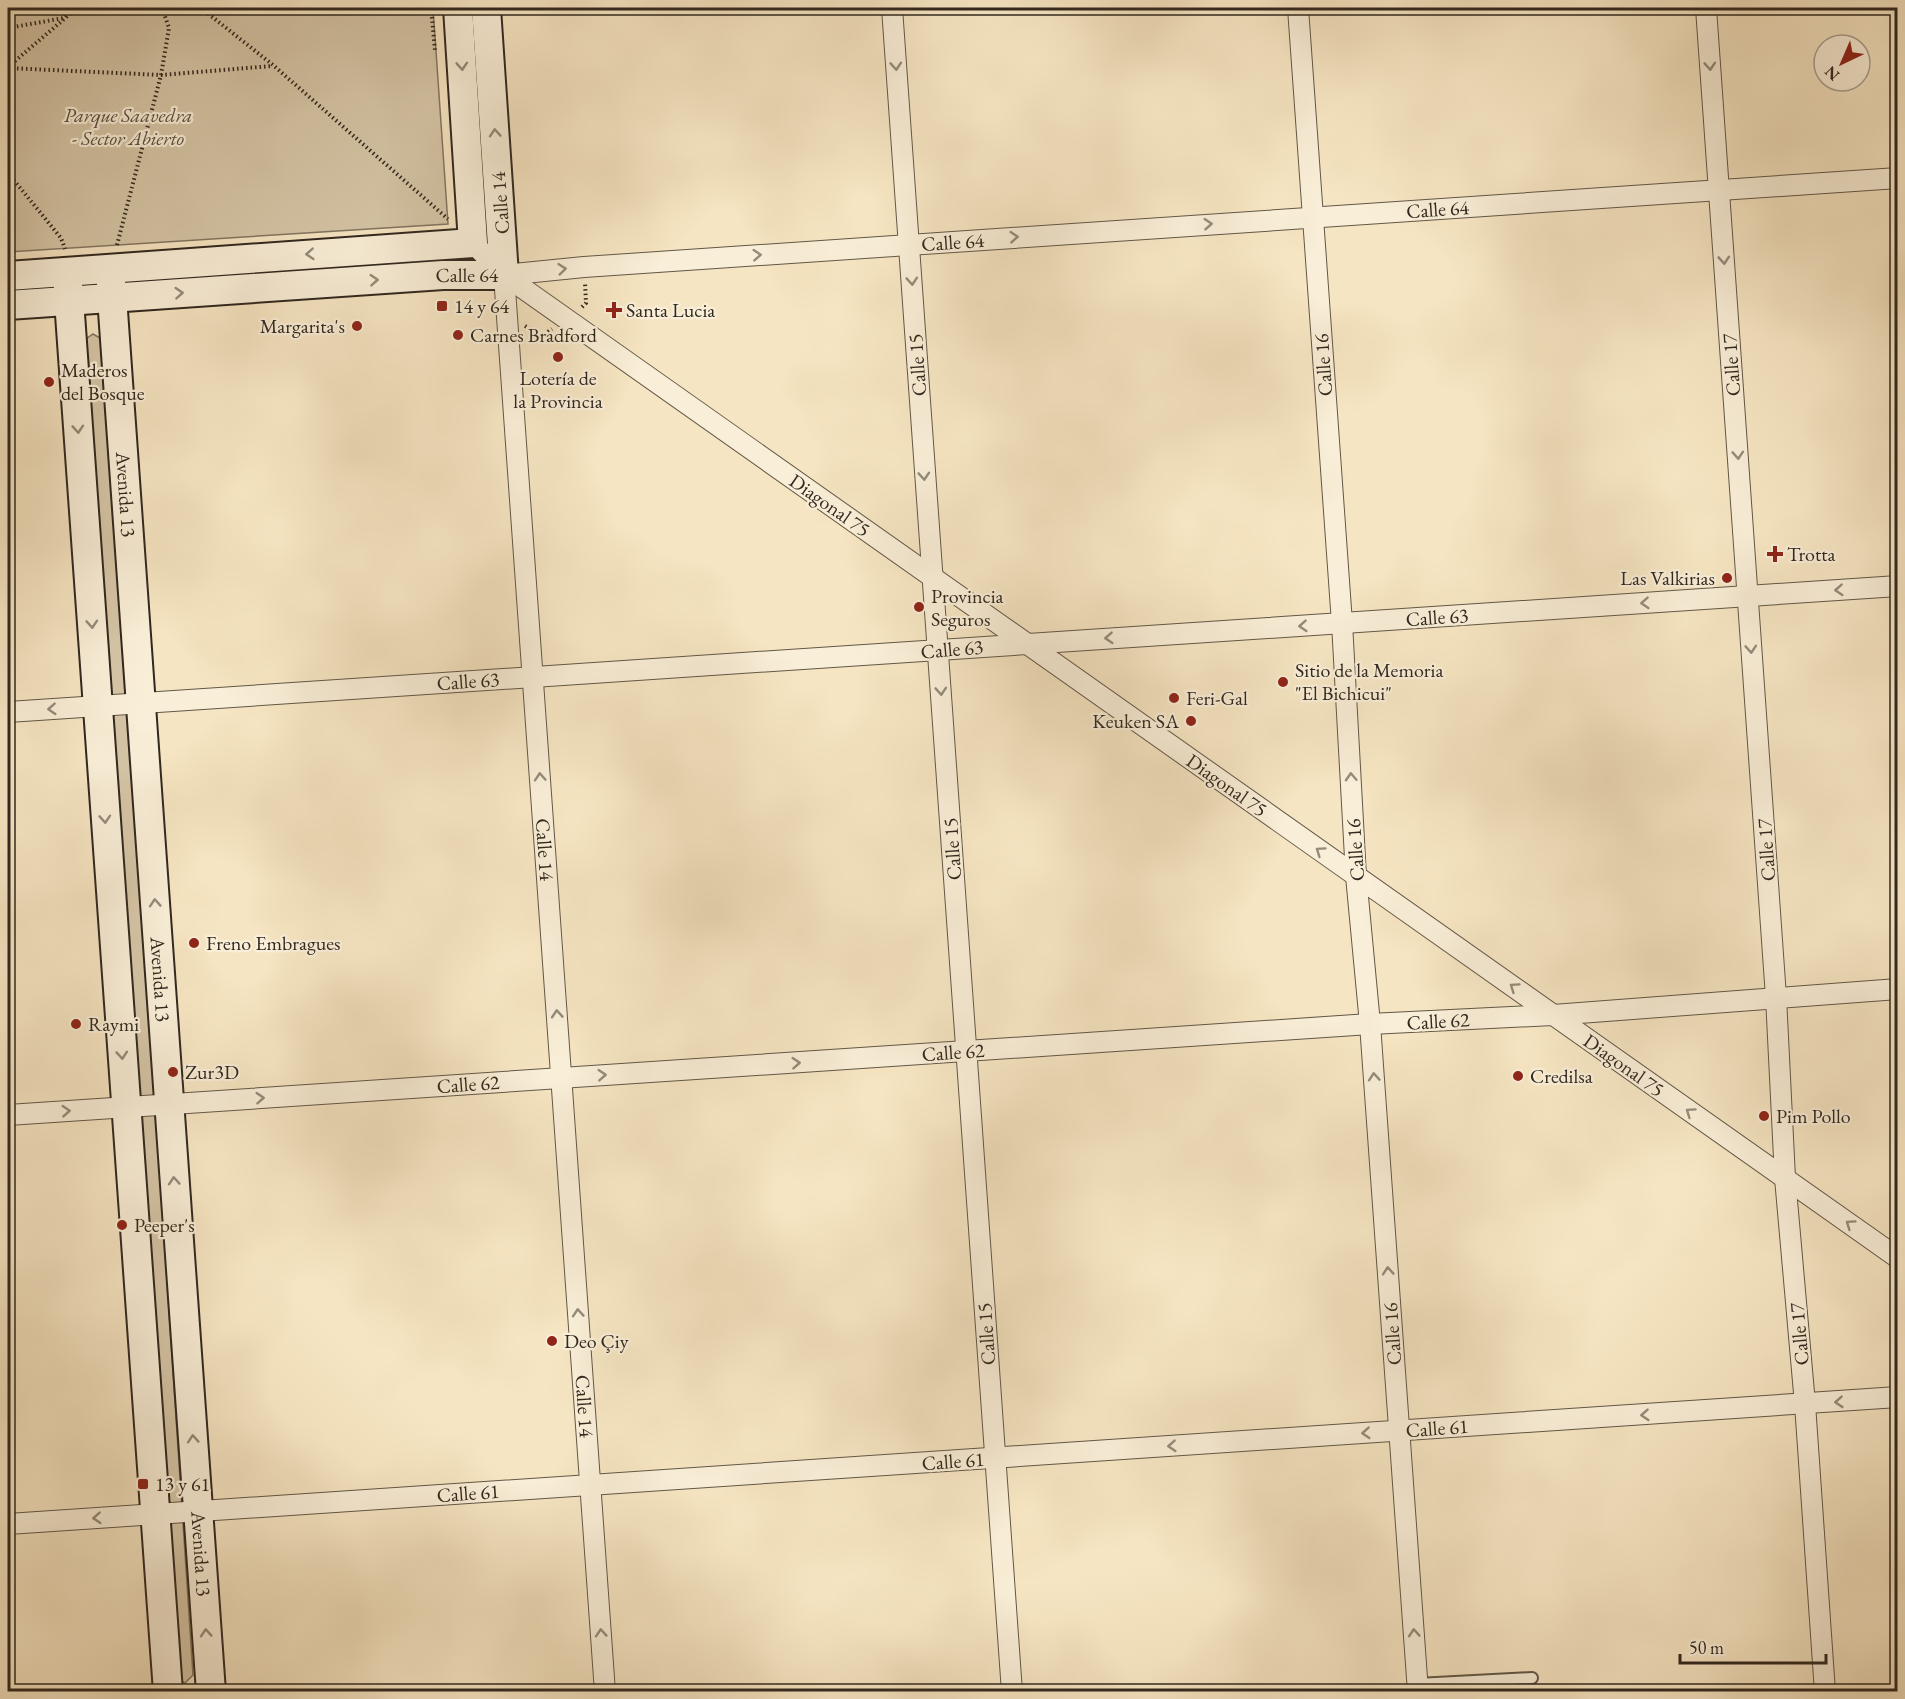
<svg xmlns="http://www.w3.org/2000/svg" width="1905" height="1699" font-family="'EB Garamond',serif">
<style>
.green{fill:#d5c5a6;stroke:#837662;stroke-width:1.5}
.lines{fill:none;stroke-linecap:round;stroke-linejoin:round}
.lane-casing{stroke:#625748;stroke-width:14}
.street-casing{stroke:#625748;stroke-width:22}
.secondary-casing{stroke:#31281f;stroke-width:32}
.path{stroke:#31281f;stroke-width:4;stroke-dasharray:1.5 3;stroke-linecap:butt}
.lane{stroke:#f9eed7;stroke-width:10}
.street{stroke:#f9eed7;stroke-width:20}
.secondary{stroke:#f9eed7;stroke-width:28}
.oneway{stroke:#958b7b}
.poi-dot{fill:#8f2418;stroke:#f9eed7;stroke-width:2}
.labels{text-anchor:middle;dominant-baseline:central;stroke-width:4.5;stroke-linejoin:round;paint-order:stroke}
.park-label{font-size:20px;font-style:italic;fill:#5a4f41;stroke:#f9eed7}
.street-label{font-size:20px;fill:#31281f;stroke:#f9eed7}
.poi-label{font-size:20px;fill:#31281f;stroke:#f9eed7;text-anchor:start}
</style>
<rect width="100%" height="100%" fill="#f6e5c2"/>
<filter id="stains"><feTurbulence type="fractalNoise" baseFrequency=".00333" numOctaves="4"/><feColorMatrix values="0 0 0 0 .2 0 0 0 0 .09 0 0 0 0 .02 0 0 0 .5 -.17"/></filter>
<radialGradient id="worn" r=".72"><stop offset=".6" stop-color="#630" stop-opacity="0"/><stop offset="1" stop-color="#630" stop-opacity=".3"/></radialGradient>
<!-- green -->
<g class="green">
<path d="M8 8H433L448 224 8 252Z"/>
<path d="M93 334 105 341 193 1675 185 1683 171 1675 83 341Z"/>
</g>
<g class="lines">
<defs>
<path id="lane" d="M1417 1684 1532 1678"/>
<g id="street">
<path d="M892 8 1012 1692"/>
<path d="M1298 8 1342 623 1356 876 1370 1024 1418 1692"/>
<path d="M1706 8 1776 997 1785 1178 1805 1404 1825 1692"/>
<path d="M473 243 504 275 1898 1258"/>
<path id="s1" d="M504 275 605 1692"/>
<path id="s2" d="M504 275 584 267 1898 178"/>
<path d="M8 712 1898 586"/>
<path d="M8 1115 1370 1024 1553 1015 1898 989"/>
<path d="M8 1524 1898 1397"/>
</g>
<g id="secondary">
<path id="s3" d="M110 269 211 1692"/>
<path d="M67 272 168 1692"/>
<path d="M8 276 473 243 458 8"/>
<path id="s4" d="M8 305 443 275H504L486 8"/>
</g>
</defs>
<!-- lane casing -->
<use href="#lane" class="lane-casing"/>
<!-- street casing -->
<use href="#street" class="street-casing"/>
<!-- secondary casing -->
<use href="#secondary" class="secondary-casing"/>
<!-- path -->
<g class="path">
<path d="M201 8 273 65 448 219"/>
<path d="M431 8 435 50"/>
<path d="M8 28 64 18 70 8"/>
<path d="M8 67 77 8"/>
<path d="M8 68 161 75 272 66"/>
<path d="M8 173 61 238 65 249"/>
<path d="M117 245 161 75 169 28 162 8"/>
<path d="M582 307 586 303 585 283"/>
<path d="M525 326 542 336 552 329"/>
</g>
<!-- lane -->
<use href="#lane" class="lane"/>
<!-- street -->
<use href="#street" class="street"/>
<!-- secondary -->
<use href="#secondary" class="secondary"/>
</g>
<!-- one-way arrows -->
<defs><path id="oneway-chevron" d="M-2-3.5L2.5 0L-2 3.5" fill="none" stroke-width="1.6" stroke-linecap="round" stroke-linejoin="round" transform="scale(1.5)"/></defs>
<g class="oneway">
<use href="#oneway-chevron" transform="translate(462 66) rotate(86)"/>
<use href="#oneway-chevron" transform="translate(896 66) rotate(86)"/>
<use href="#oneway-chevron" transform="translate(1710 66) rotate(86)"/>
<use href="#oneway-chevron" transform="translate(495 133) rotate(-94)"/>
<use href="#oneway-chevron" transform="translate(1208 224) rotate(-4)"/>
<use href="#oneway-chevron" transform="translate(1014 237) rotate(-4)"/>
<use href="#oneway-chevron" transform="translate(310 254) rotate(176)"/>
<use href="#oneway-chevron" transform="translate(757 255) rotate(-4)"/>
<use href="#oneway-chevron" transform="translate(1724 260) rotate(86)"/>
<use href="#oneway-chevron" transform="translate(562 269) rotate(-6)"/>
<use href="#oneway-chevron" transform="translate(374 280) rotate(-4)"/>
<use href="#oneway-chevron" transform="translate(912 281) rotate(86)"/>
<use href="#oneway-chevron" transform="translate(179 293) rotate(-4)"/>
<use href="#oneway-chevron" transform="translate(78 429) rotate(86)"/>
<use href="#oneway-chevron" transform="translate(1738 455) rotate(86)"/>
<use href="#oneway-chevron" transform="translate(924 476) rotate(86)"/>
<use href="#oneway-chevron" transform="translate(1839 590) rotate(176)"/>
<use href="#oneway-chevron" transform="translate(1645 603) rotate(176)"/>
<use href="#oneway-chevron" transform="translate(92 624) rotate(86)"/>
<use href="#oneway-chevron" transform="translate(1303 626) rotate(176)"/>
<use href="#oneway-chevron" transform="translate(1109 638) rotate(176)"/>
<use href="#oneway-chevron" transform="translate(1751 649) rotate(86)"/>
<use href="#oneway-chevron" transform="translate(941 691) rotate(86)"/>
<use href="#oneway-chevron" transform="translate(52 709) rotate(176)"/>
<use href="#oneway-chevron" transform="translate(540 777) rotate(-94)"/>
<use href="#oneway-chevron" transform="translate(1351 777) rotate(-93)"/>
<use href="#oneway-chevron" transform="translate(105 819) rotate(86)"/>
<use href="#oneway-chevron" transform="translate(1320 851) rotate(-145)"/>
<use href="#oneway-chevron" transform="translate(155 903) rotate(-94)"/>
<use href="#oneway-chevron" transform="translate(1514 987) rotate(-145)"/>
<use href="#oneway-chevron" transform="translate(557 1014) rotate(-94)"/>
<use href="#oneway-chevron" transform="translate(122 1055) rotate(86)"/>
<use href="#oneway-chevron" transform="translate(796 1063) rotate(-4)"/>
<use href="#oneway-chevron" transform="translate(602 1075) rotate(-4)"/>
<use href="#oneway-chevron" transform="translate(1374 1077) rotate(-94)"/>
<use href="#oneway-chevron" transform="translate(260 1098) rotate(-4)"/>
<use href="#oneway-chevron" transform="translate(66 1111) rotate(-4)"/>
<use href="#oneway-chevron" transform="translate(1690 1112) rotate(-145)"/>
<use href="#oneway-chevron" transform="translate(174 1181) rotate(-94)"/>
<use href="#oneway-chevron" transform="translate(1850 1224) rotate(-145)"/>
<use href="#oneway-chevron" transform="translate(1388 1271) rotate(-94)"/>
<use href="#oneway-chevron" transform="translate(578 1313) rotate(-94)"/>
<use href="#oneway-chevron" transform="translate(1839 1402) rotate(176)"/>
<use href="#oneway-chevron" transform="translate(1645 1415) rotate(176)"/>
<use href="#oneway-chevron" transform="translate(1366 1433) rotate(176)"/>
<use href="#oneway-chevron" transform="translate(193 1439) rotate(-94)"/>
<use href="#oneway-chevron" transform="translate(1172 1446) rotate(176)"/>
<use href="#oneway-chevron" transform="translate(97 1518) rotate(176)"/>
<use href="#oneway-chevron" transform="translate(206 1633) rotate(-94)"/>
<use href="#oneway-chevron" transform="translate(601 1633) rotate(-94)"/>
<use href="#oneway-chevron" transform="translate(1414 1633) rotate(-94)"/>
</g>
<!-- markers -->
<g class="poi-dot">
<rect x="436" y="300" width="12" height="12" rx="3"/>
<path d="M611 301h6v6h6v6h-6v6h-6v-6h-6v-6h6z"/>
<circle cx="357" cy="326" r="6"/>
<circle cx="458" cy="335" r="6"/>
<circle cx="558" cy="357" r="6"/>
<circle cx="49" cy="382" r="6"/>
<path d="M1772 545h6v6h6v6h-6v6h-6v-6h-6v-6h6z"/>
<circle cx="1727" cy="578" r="6"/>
<circle cx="919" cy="607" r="6"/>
<circle cx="1283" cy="682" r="6"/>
<circle cx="1174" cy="698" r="6"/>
<circle cx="1191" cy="721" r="6"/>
<circle cx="194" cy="943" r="6"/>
<circle cx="76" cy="1024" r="6"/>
<circle cx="173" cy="1072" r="6"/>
<circle cx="1518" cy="1076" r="6"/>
<circle cx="1764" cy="1116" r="6"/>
<circle cx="122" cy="1225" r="6"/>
<circle cx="552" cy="1341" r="6"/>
<rect x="137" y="1478" width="12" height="12" rx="3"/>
</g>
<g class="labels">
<!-- park labels -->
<g class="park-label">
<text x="128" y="115">Parque Saavedra<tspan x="128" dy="23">- Sector Abierto</tspan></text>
</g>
<!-- street labels -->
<g class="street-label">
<text transform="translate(500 203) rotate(-94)">Calle 14</text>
<text stroke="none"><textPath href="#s2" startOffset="936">Calle 64</textPath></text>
<text stroke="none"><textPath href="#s2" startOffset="450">Calle 64</textPath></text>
<text stroke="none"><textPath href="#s4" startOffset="460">Calle 64</textPath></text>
<text transform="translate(917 365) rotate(-94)">Calle 15</text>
<text transform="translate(1323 365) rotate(-94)">Calle 16</text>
<text transform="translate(1731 365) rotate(-94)">Calle 17</text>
<text stroke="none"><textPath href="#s3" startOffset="226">Avenida 13</textPath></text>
<text transform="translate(830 505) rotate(35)">Diagonal 75</text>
<text transform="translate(1437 617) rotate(-4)">Calle 63</text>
<text transform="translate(952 649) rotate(-5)">Calle 63</text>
<text transform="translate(468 681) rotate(-4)">Calle 63</text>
<text transform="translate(1227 785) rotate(35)">Diagonal 75</text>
<text stroke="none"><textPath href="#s1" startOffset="576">Calle 14</textPath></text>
<text transform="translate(952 849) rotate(-94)">Calle 15</text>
<text transform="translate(1355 850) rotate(-94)">Calle 16</text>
<text transform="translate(1766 850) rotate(-94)">Calle 17</text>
<text stroke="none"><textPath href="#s3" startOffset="712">Avenida 13</textPath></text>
<text transform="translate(1438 1021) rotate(-3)">Calle 62</text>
<text transform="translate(953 1052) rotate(-4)">Calle 62</text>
<text transform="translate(1624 1065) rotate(35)">Diagonal 75</text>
<text transform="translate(468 1084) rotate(-4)">Calle 62</text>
<text transform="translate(986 1334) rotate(-94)">Calle 15</text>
<text transform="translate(1392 1334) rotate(-94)">Calle 16</text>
<text transform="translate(1799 1334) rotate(-95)">Calle 17</text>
<text stroke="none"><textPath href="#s1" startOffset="1134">Calle 14</textPath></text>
<text transform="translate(1437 1428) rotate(-4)">Calle 61</text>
<text transform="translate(953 1461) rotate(-4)">Calle 61</text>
<text transform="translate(468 1493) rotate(-4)">Calle 61</text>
<text stroke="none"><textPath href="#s3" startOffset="1288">Avenida 13</textPath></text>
</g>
<!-- poi labels -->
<g class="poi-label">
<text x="454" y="306">14 y 64</text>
<text x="626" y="310">Santa Lucia</text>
<text x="345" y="326" text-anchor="end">Margarita's</text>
<text x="470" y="335">Carnes Bradford</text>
<text x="61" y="370">Maderos<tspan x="61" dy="23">del Bosque</tspan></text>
<text x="558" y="378" text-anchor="middle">Lotería de<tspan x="558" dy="23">la Provincia</tspan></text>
<text x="1787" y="554">Trotta</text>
<text x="1715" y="578" text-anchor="end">Las Valkirias</text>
<text x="931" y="596">Provincia<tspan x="931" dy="23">Seguros</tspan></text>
<text x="1295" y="670">Sitio de la Memoria<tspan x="1295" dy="23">"El Bichicui"</tspan></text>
<text x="1186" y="698">Feri-Gal</text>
<text x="1179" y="721" text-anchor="end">Keuken SA</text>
<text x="206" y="943">Freno Embragues</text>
<text x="88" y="1024">Raymi</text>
<text x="185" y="1072">Zur3D</text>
<text x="1530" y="1076">Credilsa</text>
<text x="1776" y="1116">Pim Pollo</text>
<text x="134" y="1225">Peeper's</text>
<text x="564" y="1341">Deo Çiy</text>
<text x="155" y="1484">13 y 61</text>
</g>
</g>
<!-- margin -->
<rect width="1905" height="1699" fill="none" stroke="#f6e5c2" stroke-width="30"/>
<rect x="9" y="9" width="1887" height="1681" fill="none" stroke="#31281f" stroke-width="3"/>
<rect x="15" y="15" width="1875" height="1669" fill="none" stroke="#31281f" stroke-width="1.5"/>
<!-- north arrow -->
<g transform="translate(1842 63) rotate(224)"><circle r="28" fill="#f9eed7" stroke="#a99f8d" stroke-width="1.5"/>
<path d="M0-4.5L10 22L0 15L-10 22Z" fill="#8f2418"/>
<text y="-9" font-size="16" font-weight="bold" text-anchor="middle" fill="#31281f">N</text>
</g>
<!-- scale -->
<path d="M1680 1654v9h146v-9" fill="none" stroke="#31281f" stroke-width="3"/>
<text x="1689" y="1654" font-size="18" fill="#31281f" stroke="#f9eed7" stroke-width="4.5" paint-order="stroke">50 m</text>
<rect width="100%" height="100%" filter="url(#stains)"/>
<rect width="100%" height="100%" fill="url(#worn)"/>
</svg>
